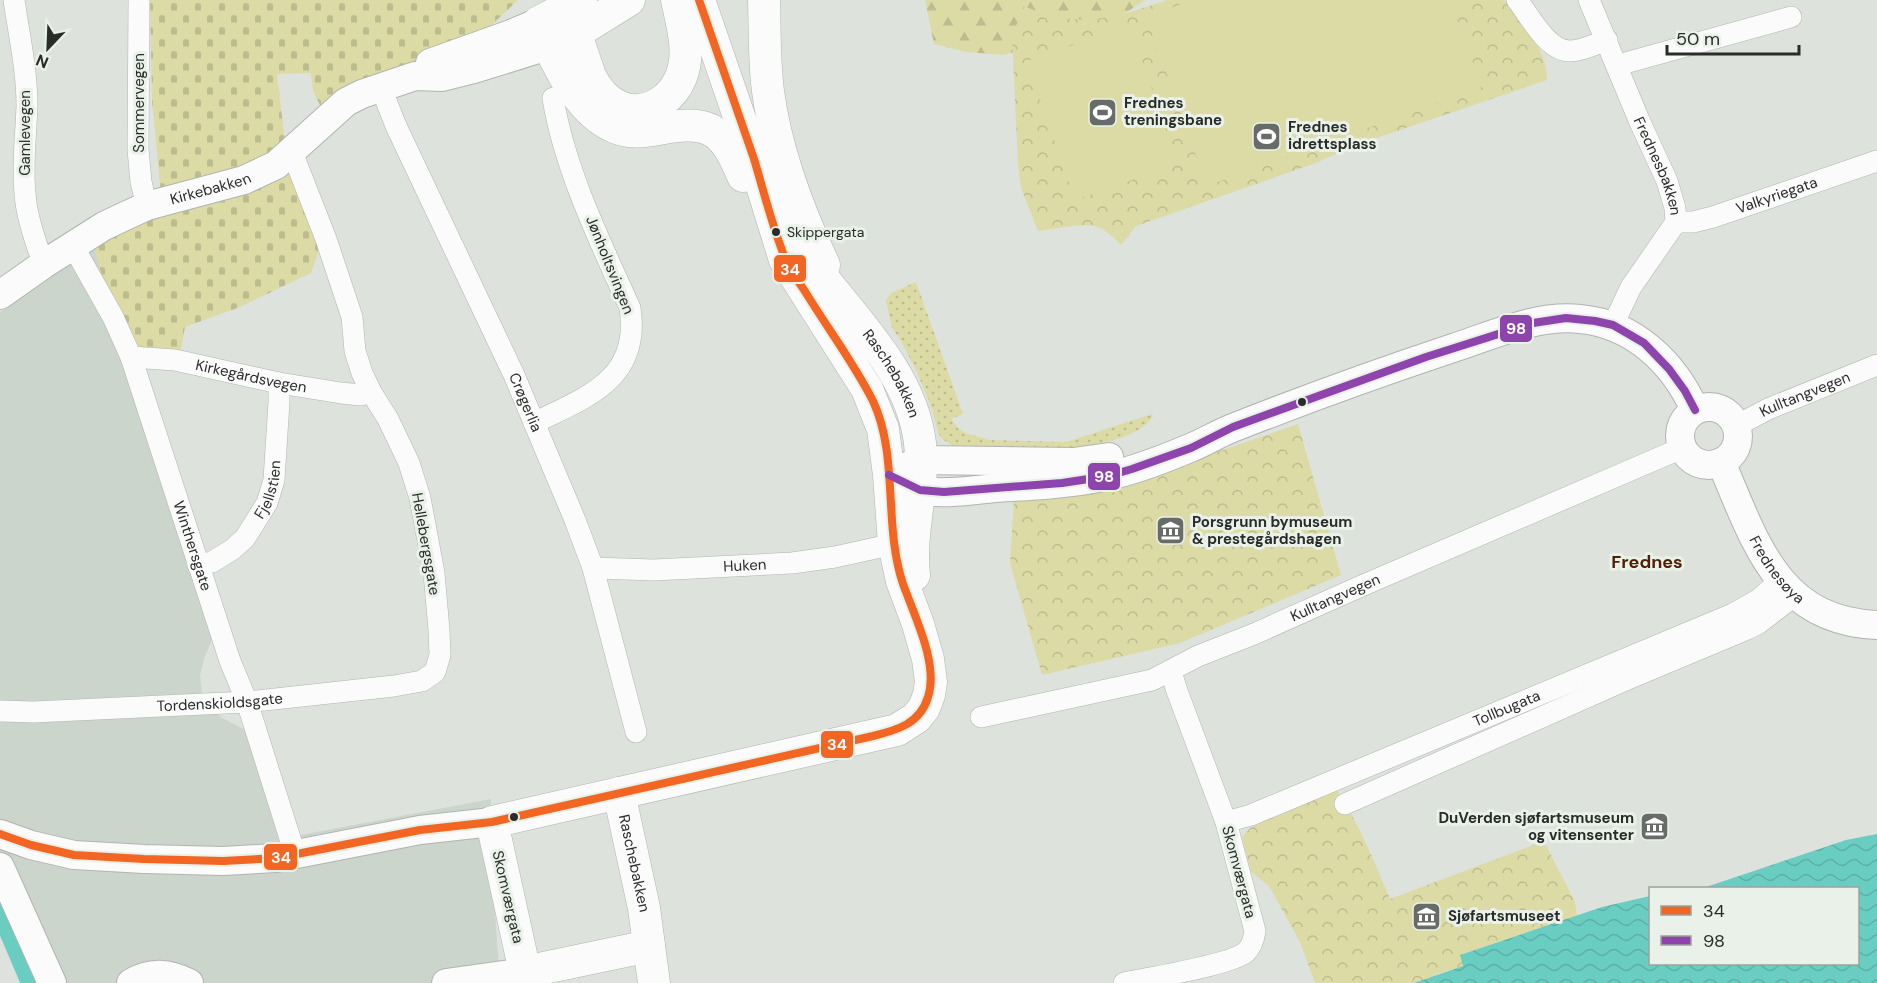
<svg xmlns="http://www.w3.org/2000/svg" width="1877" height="983" font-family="'DM Sans',sans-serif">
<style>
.built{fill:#ccd5cc}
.grass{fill:url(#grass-dots)}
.forest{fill:url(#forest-firs)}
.cemetery{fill:url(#cemetery-stones)}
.park{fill:url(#park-crowns)}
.pitch{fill:#dcdba6}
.water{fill:url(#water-waves)}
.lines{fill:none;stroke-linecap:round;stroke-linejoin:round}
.canal{stroke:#6acdc2;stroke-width:18}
.street-casing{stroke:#b0b4b0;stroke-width:22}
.secondary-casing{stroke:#b0b4b0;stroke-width:30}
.primary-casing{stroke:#b0b4b0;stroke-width:33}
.street{stroke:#fafbfa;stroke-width:21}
.secondary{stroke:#fafbfa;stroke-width:28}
.primary{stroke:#fafbfa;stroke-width:32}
.bus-1-casing{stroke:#e9f1e9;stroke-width:12}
.bus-2-casing{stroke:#e9f1e9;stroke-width:12}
.bus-1{stroke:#f26522;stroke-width:8}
.bus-2{stroke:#8e44ad;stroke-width:8}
.bus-dot{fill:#292c29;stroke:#e9f1e9;stroke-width:2}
.labels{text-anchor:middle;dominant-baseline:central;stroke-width:6;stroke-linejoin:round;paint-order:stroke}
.bus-label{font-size:14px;fill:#292c29;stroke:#e9f1e9;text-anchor:start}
.street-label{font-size:15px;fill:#292c29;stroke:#e9f1e9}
.poi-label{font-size:15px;font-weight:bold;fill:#292c29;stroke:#e9f1e9;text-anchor:start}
.quarter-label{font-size:18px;font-weight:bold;fill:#4f1f06;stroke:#e9f1e9}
.line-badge{stroke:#e9f1e9;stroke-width:2}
.badge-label{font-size:16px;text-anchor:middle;font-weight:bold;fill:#fff}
</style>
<defs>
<pattern id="grass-dots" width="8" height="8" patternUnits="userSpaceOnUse" patternTransform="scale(1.5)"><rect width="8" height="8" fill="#dcdba6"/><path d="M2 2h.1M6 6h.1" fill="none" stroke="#bdbc8f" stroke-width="1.8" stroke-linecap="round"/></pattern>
<pattern id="forest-firs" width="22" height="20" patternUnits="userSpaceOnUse" patternTransform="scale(1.5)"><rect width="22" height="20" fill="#dcdba6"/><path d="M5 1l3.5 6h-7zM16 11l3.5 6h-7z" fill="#bdbc8f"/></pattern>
<pattern id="cemetery-stones" width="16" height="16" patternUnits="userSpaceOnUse" patternTransform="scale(1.5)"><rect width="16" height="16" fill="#dcdba6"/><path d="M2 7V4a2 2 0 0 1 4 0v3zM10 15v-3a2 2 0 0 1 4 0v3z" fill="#bdbc8f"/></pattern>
<pattern id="park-crowns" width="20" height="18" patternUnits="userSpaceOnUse" patternTransform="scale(1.5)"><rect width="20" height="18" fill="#dcdba6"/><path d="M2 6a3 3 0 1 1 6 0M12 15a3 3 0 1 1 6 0" fill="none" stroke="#bdbc8f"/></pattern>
<pattern id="water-waves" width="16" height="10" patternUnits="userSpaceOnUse" patternTransform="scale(1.5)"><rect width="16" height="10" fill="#6acdc2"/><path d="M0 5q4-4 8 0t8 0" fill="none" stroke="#5cb0a7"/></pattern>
</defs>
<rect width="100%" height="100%" fill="#dde2dd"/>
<!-- built -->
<path class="built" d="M94 247 131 380 214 634 204 659 200 676 202 692 209 707 222 718 246 730 290 837 491 799 489 825 499 970 503 983H53L0 872V312Z"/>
<!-- grass -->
<path class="grass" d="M916 282 963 414 951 419 959 429 966 433 989 440 1066 442 1152 414 1153 416C1128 458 999 449 956 448L941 438 938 432 932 409 917 372 901 341 892 328 886 300 891 293Z"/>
<!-- forest -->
<path class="forest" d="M925 0H1145L1103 28 1053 39 1004 55 966 52 934 44Z"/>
<!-- cemetery -->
<path class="cemetery" d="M150 0H518L458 57 321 107 313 91 311 73 277 74 287 159 320 247 311 273 240 307 185 327 180 353 122 347 94 247 162 204 152 101Z"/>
<!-- park -->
<g class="park">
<path d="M1167 0H1504C1521 23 1548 50 1547 80L1353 146 1316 163 1136 226 1121 245C1114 238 1106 230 1097 227 1085 222 1052 230 1038 231L1021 188 1018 164 1012 36 1024 6C1077 30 1115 18 1167 0Z"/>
<path d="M1298 424 1341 575 1180 643 1042 675 1010 563 1014 499 1144 477Z"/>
<path d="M1336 789C1359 823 1374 861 1390 899L1544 841 1575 902 1577 916 1462 954 1465 966 1436 974V977L1416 983H1315L1300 942 1269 886 1251 872 1242 837 1250 828Z"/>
</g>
<!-- pitch -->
<g class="pitch">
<path d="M1192 0H1450L1482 87 1207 186 1146 17Z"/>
<path d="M1130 25 1178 164 1075 200 1027 61Z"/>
</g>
<!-- water -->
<path class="water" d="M1877 834V983H1414L1463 966 1460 955 1602 907 1650 896V964H1858V888H1703L1846 840Z"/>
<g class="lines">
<!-- canal -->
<path class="canal" d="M0 913 30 983"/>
<defs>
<g id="street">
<path d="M14 0C19 35 27 70 27 106 26 135 22 164 25 193 26 214 36 245 44 264"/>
<path d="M139 0 138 149 141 182 147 206"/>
<path d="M1517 0C1530 16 1547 51 1570 51 1582 51 1596 44 1607 40"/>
<path id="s1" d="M1589 0 1639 120 1667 181 1675 208 1676 222 1631 287 1613 325"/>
<path d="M1618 65 1791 17"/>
<path id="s2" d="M381 88 396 126 514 375 575 520 593 568 636 732"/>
<path id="s3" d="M1676 222H1693L1713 217 1877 161"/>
<path id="s4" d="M73 246 113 317 131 357 230 661 247 702 295 854"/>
<path id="s5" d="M131 357 175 360 279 383 341 393 361 395 371 392"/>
<path d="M534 423C587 397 641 379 630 308 601 244 564 168 553 98"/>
<path id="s6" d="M1736 426 1768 409 1877 365"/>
<path id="s7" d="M198 565 212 562 233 549 245 538 267 503 274 480 279 402V383"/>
<path id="s8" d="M593 568 654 570 792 563 835 557 894 544"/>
<path id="s9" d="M0 711 34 712 247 702 394 686 422 681 435 672 440 655 439 630 434 573 420 498 409 463 388 419 371 392 362 373 355 351 352 317 326 239 292 152"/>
<path id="s10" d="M981 717 1152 680 1198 656 1254 634 1359 587 1682 448"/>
<path d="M1345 804 1628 679 1747 629 1759 623 1794 596"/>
<path id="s11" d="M1226 822 1251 815 1733 614 1758 600 1780 581"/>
<path d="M1124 983C1148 978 1231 965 1246 952 1252 946 1254 939 1255 931L1226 822 1177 691 1171 672"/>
</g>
<g id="secondary">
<path d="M430 63 511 34 539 22"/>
<path id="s12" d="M0 295 44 264 104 226 123 217 147 206 244 180 276 165 346 102 362 94 415 76 442 77 474 69 548 46"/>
<circle cx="1709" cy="436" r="29"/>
<path id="s13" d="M1721 462C1755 541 1777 621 1877 625"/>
<path d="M899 470 921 460 1073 462 1109 457"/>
<path d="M898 479C905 482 911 487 918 489 936 496 975 490 995 488 1033 486 1071 484 1108 476 1136 470 1164 459 1190 448 1205 442 1219 433 1235 427 1306 399 1381 372 1453 348 1493 335 1538 314 1580 319 1634 324 1674 363 1695 410"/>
<path d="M0 834 31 845 74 855 144 859 223 861 276 858 420 830 492 822"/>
<path d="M0 867 52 983"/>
<path d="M131 983C151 971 169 973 189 983"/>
<path d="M446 983 525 972"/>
</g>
<g id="primary">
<path d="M581 0 539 22C554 60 582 124 628 131 640 133 653 130 664 128 714 119 725 134 743 176"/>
<path d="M764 0C765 31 764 61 768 91 776 152 798 210 824 265"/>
<path d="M567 8 590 76C604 105 632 121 661 102 670 96 677 87 681 77 691 53 682 24 677 0"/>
<path d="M557 42 576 33 629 0"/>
<path id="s14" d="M799 246C840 307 911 366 920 443 925 488 909 531 914 575"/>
<path id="s15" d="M619 793 644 908 654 983"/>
<path d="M649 946 525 972 492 822 897 730 916 718 924 708 929 695 931 682 928 659 918 624 902 581 894 544 889 475 883 429 867 389 785 260 753 157 699 0"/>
</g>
</defs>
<!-- street casing -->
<use href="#street" class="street-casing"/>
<!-- secondary casing -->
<use href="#secondary" class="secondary-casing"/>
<!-- primary casing -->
<use href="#primary" class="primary-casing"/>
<!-- street -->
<use href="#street" class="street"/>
<!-- secondary -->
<use href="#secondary" class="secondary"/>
<!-- primary -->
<use href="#primary" class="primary"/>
<defs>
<path id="bus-1" d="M0 834 31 845 74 855 144 859 223 861 276 858 420 830 492 822 873 736C897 730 920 724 928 697 939 664 914 615 903 584 883 524 899 457 873 401 854 363 828 329 806 293 799 282 790 271 785 258 772 226 764 192 754 159 736 106 717 53 699 0"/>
<path id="bus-2" d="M889 475 920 490 944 492 1062 483 1108 476 1132 469 1191 448 1233 427 1426 357 1533 323 1566 318 1595 321 1613 325 1644 343 1669 369 1685 391 1695 410"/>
</defs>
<!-- bus-1 casing -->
<use href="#bus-1" class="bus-1-casing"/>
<!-- bus-2 casing -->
<use href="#bus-2" class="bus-2-casing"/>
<!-- bus-1 -->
<use href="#bus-1" class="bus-1"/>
<!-- bus-2 -->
<use href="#bus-2" class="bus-2"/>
</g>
<!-- icons -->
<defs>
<symbol id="stadium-square" viewBox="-11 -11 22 22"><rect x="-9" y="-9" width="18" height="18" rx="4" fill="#686c68" stroke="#e9f1e9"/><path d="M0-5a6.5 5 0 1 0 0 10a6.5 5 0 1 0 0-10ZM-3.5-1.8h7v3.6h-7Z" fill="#fff"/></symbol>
<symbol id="museum-square" viewBox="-11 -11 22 22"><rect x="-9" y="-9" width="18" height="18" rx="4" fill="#686c68" stroke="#e9f1e9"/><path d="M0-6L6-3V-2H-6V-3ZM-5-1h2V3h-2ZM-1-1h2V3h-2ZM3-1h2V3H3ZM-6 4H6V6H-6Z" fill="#fff"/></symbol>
</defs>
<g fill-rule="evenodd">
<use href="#stadium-square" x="1086" y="96" width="33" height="33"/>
<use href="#stadium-square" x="1250" y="120" width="33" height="33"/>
<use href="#museum-square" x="1154" y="514" width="33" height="33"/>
<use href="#museum-square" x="1638" y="810" width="33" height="33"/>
<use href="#museum-square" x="1410" y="900" width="33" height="33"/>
</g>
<!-- markers -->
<g class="bus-dot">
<circle cx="776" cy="232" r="5"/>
<circle cx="1302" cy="402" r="5"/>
<circle cx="514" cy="817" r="5"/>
</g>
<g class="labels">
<!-- bus labels -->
<g class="bus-label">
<text x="787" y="232">Skippergata</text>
</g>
<!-- street labels -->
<g class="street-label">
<text transform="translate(139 103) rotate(-90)">Sommervegen</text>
<text transform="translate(25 133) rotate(-90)">Gamlevegen</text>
<text stroke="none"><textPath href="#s1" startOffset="180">Frednesbakken</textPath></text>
<text stroke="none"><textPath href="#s12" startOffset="238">Kirkebakken</textPath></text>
<text stroke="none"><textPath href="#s3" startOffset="105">Valkyriegata</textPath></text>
<text transform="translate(610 265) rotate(68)">Jønholtsvingen</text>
<text stroke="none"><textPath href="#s14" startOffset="158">Raschebakken</textPath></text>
<text stroke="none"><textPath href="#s5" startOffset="122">Kirkegårdsvegen</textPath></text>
<text stroke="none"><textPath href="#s6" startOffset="76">Kulltangvegen</textPath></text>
<text stroke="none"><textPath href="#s2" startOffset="346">Crøgerlia</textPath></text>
<text stroke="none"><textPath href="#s7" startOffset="110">Fjellstien</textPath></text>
<text transform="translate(426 544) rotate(80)">Hellebergsgate</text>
<text stroke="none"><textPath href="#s4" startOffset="324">Winthersgate</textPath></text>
<text stroke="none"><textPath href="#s8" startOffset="152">Huken</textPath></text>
<text stroke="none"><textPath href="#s13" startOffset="122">Frednesøya</textPath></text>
<text stroke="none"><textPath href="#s10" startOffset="376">Kulltangvegen</textPath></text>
<text stroke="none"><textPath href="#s9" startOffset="220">Tordenskioldsgate</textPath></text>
<text stroke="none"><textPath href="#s11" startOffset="303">Tollbugata</textPath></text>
<text stroke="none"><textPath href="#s15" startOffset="72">Raschebakken</textPath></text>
<text transform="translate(1239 872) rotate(75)">Skomværgata</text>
<text transform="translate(508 897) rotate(77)">Skomværgata</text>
</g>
<!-- poi labels -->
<g class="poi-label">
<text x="1124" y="103">Frednes<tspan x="1124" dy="17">treningsbane</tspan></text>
<text x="1288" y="127">Frednes<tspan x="1288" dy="17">idrettsplass</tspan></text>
<text x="1192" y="522">Porsgrunn bymuseum<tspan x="1192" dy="17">&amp; prestegårdshagen</tspan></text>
<text x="1634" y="818" text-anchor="end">DuVerden sjøfartsmuseum<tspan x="1634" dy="17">og vitensenter</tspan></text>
<text x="1448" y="916">Sjøfartsmuseet</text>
</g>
<!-- quarter labels -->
<g class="quarter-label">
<text x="1647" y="562">Frednes</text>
</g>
</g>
<g class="line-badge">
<rect x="773" y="254" width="34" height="29" rx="6" fill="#f26522"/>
<rect x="1499" y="314" width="34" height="29" rx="6" fill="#8e44ad"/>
<rect x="1087" y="462" width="34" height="29" rx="6" fill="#8e44ad"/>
<rect x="820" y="730" width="34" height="29" rx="6" fill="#f26522"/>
<rect x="263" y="843" width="35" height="28" rx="6" fill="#f26522"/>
</g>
<g class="badge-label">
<text x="790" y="275">34</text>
<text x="1516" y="334">98</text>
<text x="1104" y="482">98</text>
<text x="837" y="750">34</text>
<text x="281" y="863">34</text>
</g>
<!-- legend -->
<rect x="1649" y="887" width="210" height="78" fill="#e9f1e9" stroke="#9ca29c" stroke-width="1.5"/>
<rect x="1661" y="906" width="30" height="9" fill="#f26522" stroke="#9ca29c" stroke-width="1.5"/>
<text x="1703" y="917" font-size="18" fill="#292c29">34</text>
<rect x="1661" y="936" width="30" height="9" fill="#8e44ad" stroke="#9ca29c" stroke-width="1.5"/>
<text x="1703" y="947" font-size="18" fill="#292c29">98</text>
<!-- north arrow -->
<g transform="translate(48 48) rotate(203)" stroke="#e9f1e9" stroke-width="4.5" paint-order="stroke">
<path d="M0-4.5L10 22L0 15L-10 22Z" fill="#292c29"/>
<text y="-9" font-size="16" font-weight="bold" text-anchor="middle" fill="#292c29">N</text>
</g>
<!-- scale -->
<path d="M1667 45v9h132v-9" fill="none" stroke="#292c29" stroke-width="3"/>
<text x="1676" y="45" font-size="18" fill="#292c29" stroke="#e9f1e9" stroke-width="4.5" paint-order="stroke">50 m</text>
</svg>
